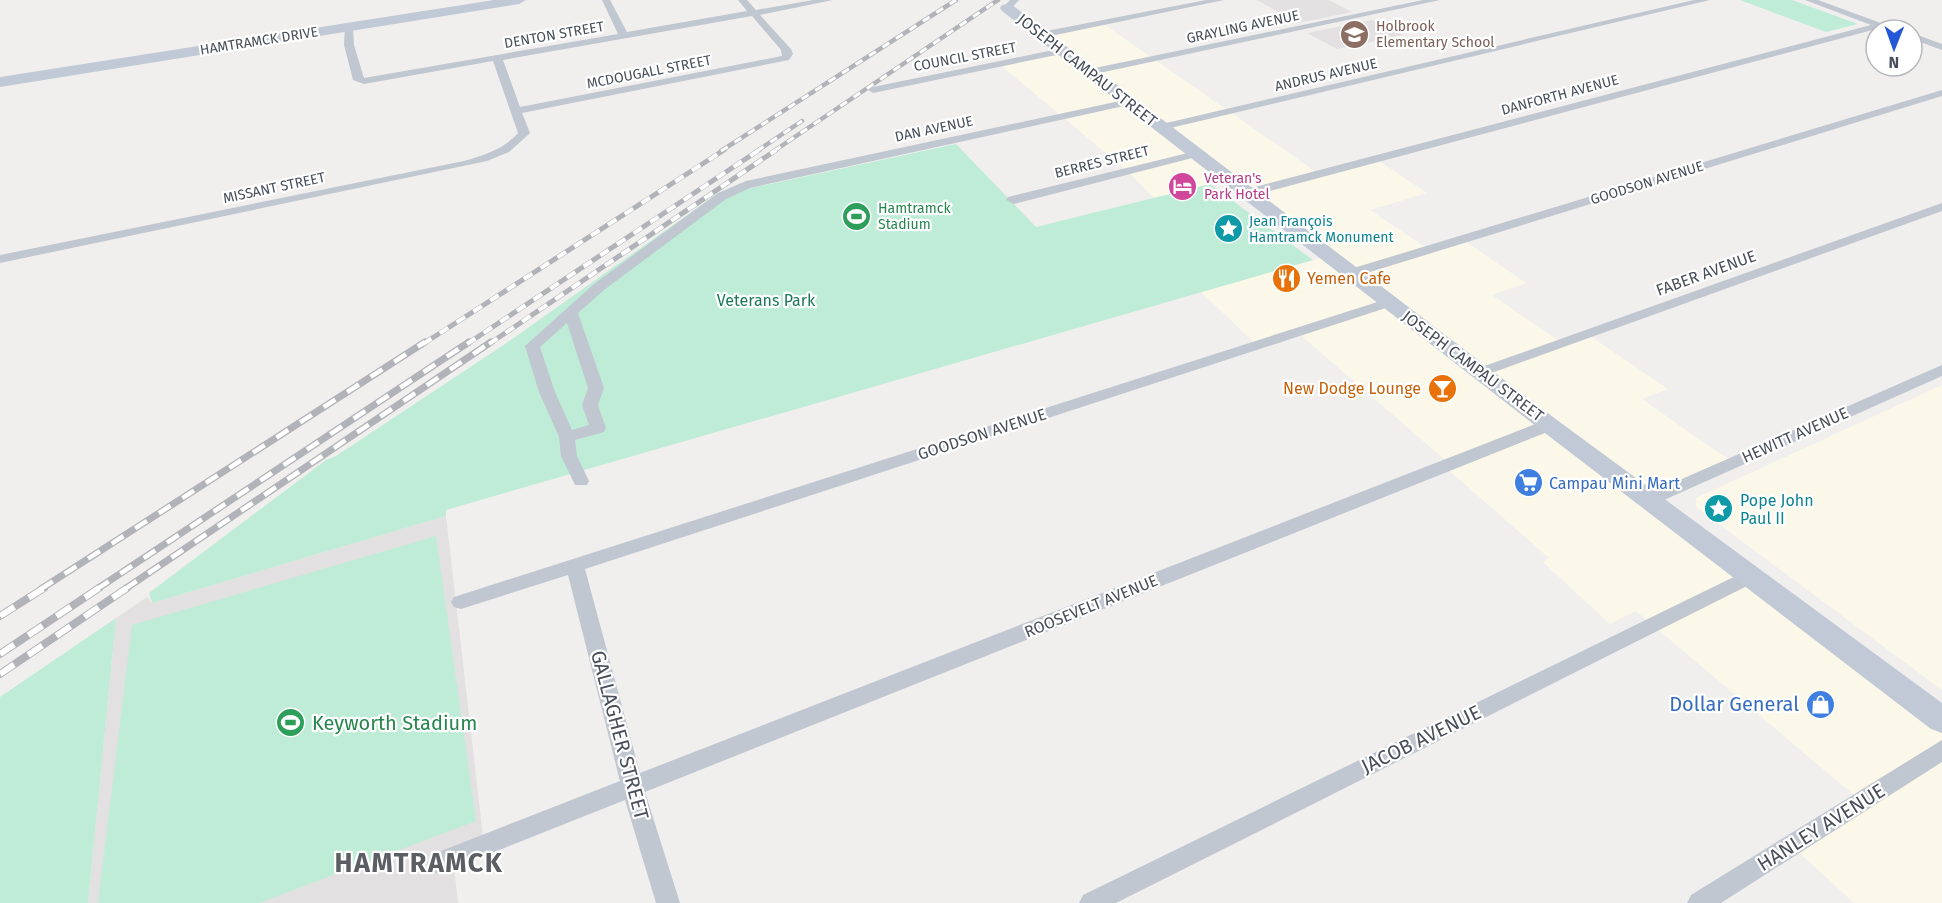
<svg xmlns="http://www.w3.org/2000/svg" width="1942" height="903" font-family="'Fira Sans',sans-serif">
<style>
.commercial{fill:#fbf8e9}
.education{fill:#e2e0e0}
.green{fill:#bfecd7}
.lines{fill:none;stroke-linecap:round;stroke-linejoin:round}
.street{fill:#c0c7d0;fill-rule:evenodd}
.secondary{fill:#c2c9d6;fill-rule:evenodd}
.rail-far3-casing{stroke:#b1b3b8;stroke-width:4.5}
.rail-far2-casing{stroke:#b1b3b8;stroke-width:5}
.rail-far1-casing{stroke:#b1b3b8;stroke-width:7}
.rail-casing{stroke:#b1b3b8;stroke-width:8}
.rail-far3{stroke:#fff;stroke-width:3;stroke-dasharray:8;stroke-linecap:butt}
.rail-far2{stroke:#fff;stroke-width:4;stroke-dasharray:10;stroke-linecap:butt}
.rail-far1{stroke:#fff;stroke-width:4.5;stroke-dasharray:14;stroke-linecap:butt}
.rail{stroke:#fff;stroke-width:6;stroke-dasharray:17;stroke-linecap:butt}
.labels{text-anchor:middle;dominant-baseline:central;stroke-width:4.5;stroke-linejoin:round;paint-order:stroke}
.far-education-label{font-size:14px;fill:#785e54;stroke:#fff;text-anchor:start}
.far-street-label{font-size:14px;fill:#484f5b;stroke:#fff}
.far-hotel-label{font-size:14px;fill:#b23c85;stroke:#fff;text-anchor:start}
.far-leisure-label{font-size:14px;fill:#27864d;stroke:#fff;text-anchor:start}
.far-culture-label{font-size:14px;fill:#0d838f;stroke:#fff;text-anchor:start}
.street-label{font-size:16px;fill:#484f5b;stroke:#fff}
.food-label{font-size:16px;fill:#c56008;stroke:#fff;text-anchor:start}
.park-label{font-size:16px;fill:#1c7958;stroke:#fff}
.shop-label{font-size:16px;fill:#366cbe;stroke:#fff;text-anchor:start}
.culture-label{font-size:16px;fill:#0d838f;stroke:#fff;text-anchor:start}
.near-shop-label{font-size:20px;fill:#366cbe;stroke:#fff;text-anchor:end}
.near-leisure-label{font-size:20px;fill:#27864d;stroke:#fff;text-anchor:start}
.near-street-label{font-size:20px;fill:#484f5b;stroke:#fff}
.near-district-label{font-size:27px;font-weight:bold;letter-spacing:1.5px;fill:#5b5e63;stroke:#fff}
</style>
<rect width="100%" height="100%" fill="#f1efee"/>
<!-- commercial -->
<g class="commercial">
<path d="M1102 23 1319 174 1376 159 1427 193 1370 210 1428 249 1462 239 1526 283 1492 295 1562 343 1587 334 1668 389 1642 399 1717 452 1735 462 1649 500 1942 720V903H1854L1791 845 1861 801 1636 611 1610 624 1543 562 1549 558 1444 466 1449 464 1436 452 1297 332 1257 345 1201 292 1328 256 1230 180 1154 198 1126 170 1004 68 1003 64 1062 51 1041 35Z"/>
<path d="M1942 385V690L1696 507V498Z"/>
</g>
<!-- education -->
<g class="education">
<path d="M1257 0H1329L1352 12 1298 23Z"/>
<path d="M1372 20 1403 35 1337 49 1307 33Z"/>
<path d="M446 516 484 845 453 858 458 903H88L116 618 147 597 152 603Z"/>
</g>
<!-- green -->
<g class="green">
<path d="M1740 0H1792L1858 24 1826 32Z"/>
<path d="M956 144 1036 227 1210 184 1313 260 446 510V516L152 603 149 593 326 460 336 456 505 344 714 196Z"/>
<path d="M436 536 476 821 259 903H98L132 625Z"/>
<path d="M116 618 88 903H0V697Z"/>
</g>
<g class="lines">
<!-- street -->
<g class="street">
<path d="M602 0H610L627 32 747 11 738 0H747L756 10 813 0H833L760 15 791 49 793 54 789 60 522 113 530 133 528 135 509 152 487 161 0 263V255L464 161C484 155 504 149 518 133L493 61 364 84 353 80 344 45 345 25 353 27 354 45 364 78 618 34ZM752 16 781 50 782 56 520 107 503 60Z"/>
<path d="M1010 0H1019L1010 10H1004L1002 8Z"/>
<path d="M1206 0H1224L1041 38 1036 35 1041 32Z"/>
<path d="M1423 0H1440L1090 75 1085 72 1090 69Z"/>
<path d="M1694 0H1710L1162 130 1156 127 1162 124Z"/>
<path d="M1805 0H1818L1900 30 1880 28 1251 196 1247 197 1241 193 1243 190 1871 25Z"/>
<path d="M1912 33 1942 44V50L1912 39Z"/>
<path d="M1063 48 1068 51 1066 53 873 93 868 90 873 87Z"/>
<path d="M1942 90V96L1357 276 1352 277 1345 273 1347 270Z"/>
<path d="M1129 99 1134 102 1133 104 750 188 726 199 604 290 578 313 604 388 598 405 606 428 604 432 575 440 577 456 589 481 587 485H575L561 456 559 437 539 392 525 346 594 284 718 193 746 181ZM567 323 588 388 582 405 589 425 572 430 555 392 540 347Z"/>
<path d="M1196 151 1202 154 1200 156 1014 204 1006 200 1008 197Z"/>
<path d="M1942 203V211L1486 375 1481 377 1473 372 1476 369Z"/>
<path d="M1390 298 1395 299 1397 302 1395 305 585 569 640 773 1543 421H1555L1557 425 1555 429 645 792 680 903H656L625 800 439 874 431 871 427 863 431 855 620 781 568 575 461 609 454 607 451 602 454 597Z"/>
<path d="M1942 365V376L1655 504 1649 506 1643 504 1640 500 1643 496Z"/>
<path d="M1750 569 1757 571 1759 576 1757 581 1116 903H1079L1083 895Z"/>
<path d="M1942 740V762L1721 903H1687L1691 895Z"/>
</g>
<!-- secondary -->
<g class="secondary">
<path d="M494 0H526L519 4 0 87V77Z"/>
<path d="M1007 4 1012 5 1557 420 1942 703V733L1931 729 1541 430 1002 11 1000 8 1002 5Z"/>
</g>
<defs>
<g id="rail-far3">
<path d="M721 151 956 0"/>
<path d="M757 151 802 121"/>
<path d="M774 151 998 0"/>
</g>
<g id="rail-far2">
<path d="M423 344 724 150"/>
<path d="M467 344 759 150"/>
<path d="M489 344 776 150"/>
</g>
<g id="rail-far1">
<path d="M41 589 425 342"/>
<path d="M97 589 469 342"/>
<path d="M125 589 491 342"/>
</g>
<g id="rail">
<path d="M0 616 44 588"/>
<path d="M0 654 99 588"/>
<path d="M0 674 127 588"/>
</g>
</defs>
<!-- rail-far3 casing -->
<use href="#rail-far3" class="rail-far3-casing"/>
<!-- rail-far2 casing -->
<use href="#rail-far2" class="rail-far2-casing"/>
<!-- rail-far1 casing -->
<use href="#rail-far1" class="rail-far1-casing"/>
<!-- rail casing -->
<use href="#rail" class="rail-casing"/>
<!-- rail-far3 -->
<use href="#rail-far3" class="rail-far3"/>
<!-- rail-far2 -->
<use href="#rail-far2" class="rail-far2"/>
<!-- rail-far1 -->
<use href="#rail-far1" class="rail-far1"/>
<!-- rail -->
<use href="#rail" class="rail"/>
</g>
<!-- icons -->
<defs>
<symbol id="school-disc" viewBox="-11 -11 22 22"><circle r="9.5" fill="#8d6e63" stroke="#fff"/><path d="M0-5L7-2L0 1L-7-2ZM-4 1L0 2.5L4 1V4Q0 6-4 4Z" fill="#fff"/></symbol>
<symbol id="hotel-disc" viewBox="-11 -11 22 22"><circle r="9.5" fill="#d1479c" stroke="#fff"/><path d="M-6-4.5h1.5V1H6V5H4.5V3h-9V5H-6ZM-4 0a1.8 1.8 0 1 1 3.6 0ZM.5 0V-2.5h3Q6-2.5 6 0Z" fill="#fff"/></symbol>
<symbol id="stadium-disc" viewBox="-11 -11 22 22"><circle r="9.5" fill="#2e9e5b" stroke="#fff"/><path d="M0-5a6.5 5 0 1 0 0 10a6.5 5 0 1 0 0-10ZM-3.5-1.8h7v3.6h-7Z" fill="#fff"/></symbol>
<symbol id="sight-disc" viewBox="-11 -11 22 22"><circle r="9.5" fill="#0f9aa8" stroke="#fff"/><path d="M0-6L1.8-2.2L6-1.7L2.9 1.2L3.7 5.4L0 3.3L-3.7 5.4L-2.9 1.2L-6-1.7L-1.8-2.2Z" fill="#fff"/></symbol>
<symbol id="restaurant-disc" viewBox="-11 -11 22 22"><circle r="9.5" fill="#e8710a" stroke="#fff"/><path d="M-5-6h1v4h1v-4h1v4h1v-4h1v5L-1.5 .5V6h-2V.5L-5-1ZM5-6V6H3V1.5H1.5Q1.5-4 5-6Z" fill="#fff"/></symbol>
<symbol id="bar-disc" viewBox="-11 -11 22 22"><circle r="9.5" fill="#e8710a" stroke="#fff"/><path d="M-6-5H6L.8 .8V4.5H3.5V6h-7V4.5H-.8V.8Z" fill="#fff"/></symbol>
<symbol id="supermarket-disc" viewBox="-11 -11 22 22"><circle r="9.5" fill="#3f7fe0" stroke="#fff"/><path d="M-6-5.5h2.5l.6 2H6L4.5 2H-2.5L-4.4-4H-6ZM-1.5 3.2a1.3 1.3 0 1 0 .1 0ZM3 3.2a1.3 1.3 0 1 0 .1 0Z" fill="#fff"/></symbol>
<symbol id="shop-disc" viewBox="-11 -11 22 22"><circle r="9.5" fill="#3f7fe0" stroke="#fff"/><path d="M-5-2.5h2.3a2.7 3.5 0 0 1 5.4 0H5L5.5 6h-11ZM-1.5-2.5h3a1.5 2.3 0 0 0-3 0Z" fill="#fff"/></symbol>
</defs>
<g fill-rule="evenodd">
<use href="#school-disc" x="1338" y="18" width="33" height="33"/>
<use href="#hotel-disc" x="1166" y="170" width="33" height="33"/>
<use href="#stadium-disc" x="840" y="200" width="33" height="33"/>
<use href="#sight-disc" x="1212" y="212" width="33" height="33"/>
<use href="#restaurant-disc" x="1270" y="262" width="33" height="33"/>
<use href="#bar-disc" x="1426" y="372" width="33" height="33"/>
<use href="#supermarket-disc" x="1512" y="466" width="33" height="33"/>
<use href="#sight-disc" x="1702" y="492" width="33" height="33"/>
<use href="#shop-disc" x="1804" y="688" width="33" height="33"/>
<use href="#stadium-disc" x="274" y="706" width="33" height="33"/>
</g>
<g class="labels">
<!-- far-education labels -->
<g class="far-education-label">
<text x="1376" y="26">Holbrook<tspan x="1376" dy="16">Elementary School</tspan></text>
</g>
<!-- far-street labels -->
<g class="far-street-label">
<text transform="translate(1243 27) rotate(-12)">GRAYLING AVENUE</text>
<text transform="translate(554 35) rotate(-10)">DENTON STREET</text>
<text transform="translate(259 41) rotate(-9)">HAMTRAMCK DRIVE</text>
<text transform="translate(965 57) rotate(-11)">COUNCIL STREET</text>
<text transform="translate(649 72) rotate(-11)">MCDOUGALL STREET</text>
<text transform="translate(1326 75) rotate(-13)">ANDRUS AVENUE</text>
<text transform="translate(1560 95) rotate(-15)">DANFORTH AVENUE</text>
<text transform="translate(934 129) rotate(-12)">DAN AVENUE</text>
<text transform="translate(1102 162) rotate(-14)">BERRES STREET</text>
<text transform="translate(1647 183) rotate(-17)">GOODSON AVENUE</text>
<text transform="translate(274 188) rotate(-12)">MISSANT STREET</text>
</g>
<!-- far-hotel labels -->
<g class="far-hotel-label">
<text x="1204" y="178">Veteran's<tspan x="1204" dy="16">Park Hotel</tspan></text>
</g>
<!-- far-leisure labels -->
<g class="far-leisure-label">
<text x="878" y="208">Hamtramck<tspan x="878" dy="16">Stadium</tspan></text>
</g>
<!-- far-culture labels -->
<g class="far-culture-label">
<text x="1249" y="221">Jean François<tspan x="1249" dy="16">Hamtramck Monument</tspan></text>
</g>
<!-- street labels -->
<g class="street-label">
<text transform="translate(1087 70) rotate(38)">JOSEPH CAMPAU STREET</text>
<text transform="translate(1706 273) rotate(-20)">FABER AVENUE</text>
<text transform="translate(1473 366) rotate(37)">JOSEPH CAMPAU STREET</text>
<text transform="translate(982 434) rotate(-18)">GOODSON AVENUE</text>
<text transform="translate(1795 435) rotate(-24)">HEWITT AVENUE</text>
<text transform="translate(1091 606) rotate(-22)">ROOSEVELT AVENUE</text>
</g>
<!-- food labels -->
<g class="food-label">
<text x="1307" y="278">Yemen Cafe</text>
<text x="1421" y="388" text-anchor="end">New Dodge Lounge</text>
</g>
<!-- park labels -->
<g class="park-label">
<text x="766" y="300">Veterans Park</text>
</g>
<!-- shop labels -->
<g class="shop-label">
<text x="1549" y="483">Campau Mini Mart</text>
</g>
<!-- culture labels -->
<g class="culture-label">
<text x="1740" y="500">Pope John<tspan x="1740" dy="18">Paul II</tspan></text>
</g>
<!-- near-shop labels -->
<g class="near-shop-label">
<text x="1799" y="704">Dollar General</text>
</g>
<!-- near-leisure labels -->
<g class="near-leisure-label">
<text x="312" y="723">Keyworth Stadium</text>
</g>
<!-- near-street labels -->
<g class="near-street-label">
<text transform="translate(620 735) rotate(75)">GALLAGHER STREET</text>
<text transform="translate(1421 739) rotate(-26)">JACOB AVENUE</text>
<text transform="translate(1821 827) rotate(-32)">HANLEY AVENUE</text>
</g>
<!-- near-district labels -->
<g class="near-district-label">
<text x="419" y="863">HAMTRAMCK</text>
</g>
</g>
<!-- north arrow -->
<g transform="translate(1894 48) rotate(181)"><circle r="28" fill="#ffffff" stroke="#b6b9bd" stroke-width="1.5"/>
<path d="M0-4.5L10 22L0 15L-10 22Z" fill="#2357d7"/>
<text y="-9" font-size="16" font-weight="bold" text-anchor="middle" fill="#484f5b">N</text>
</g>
</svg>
